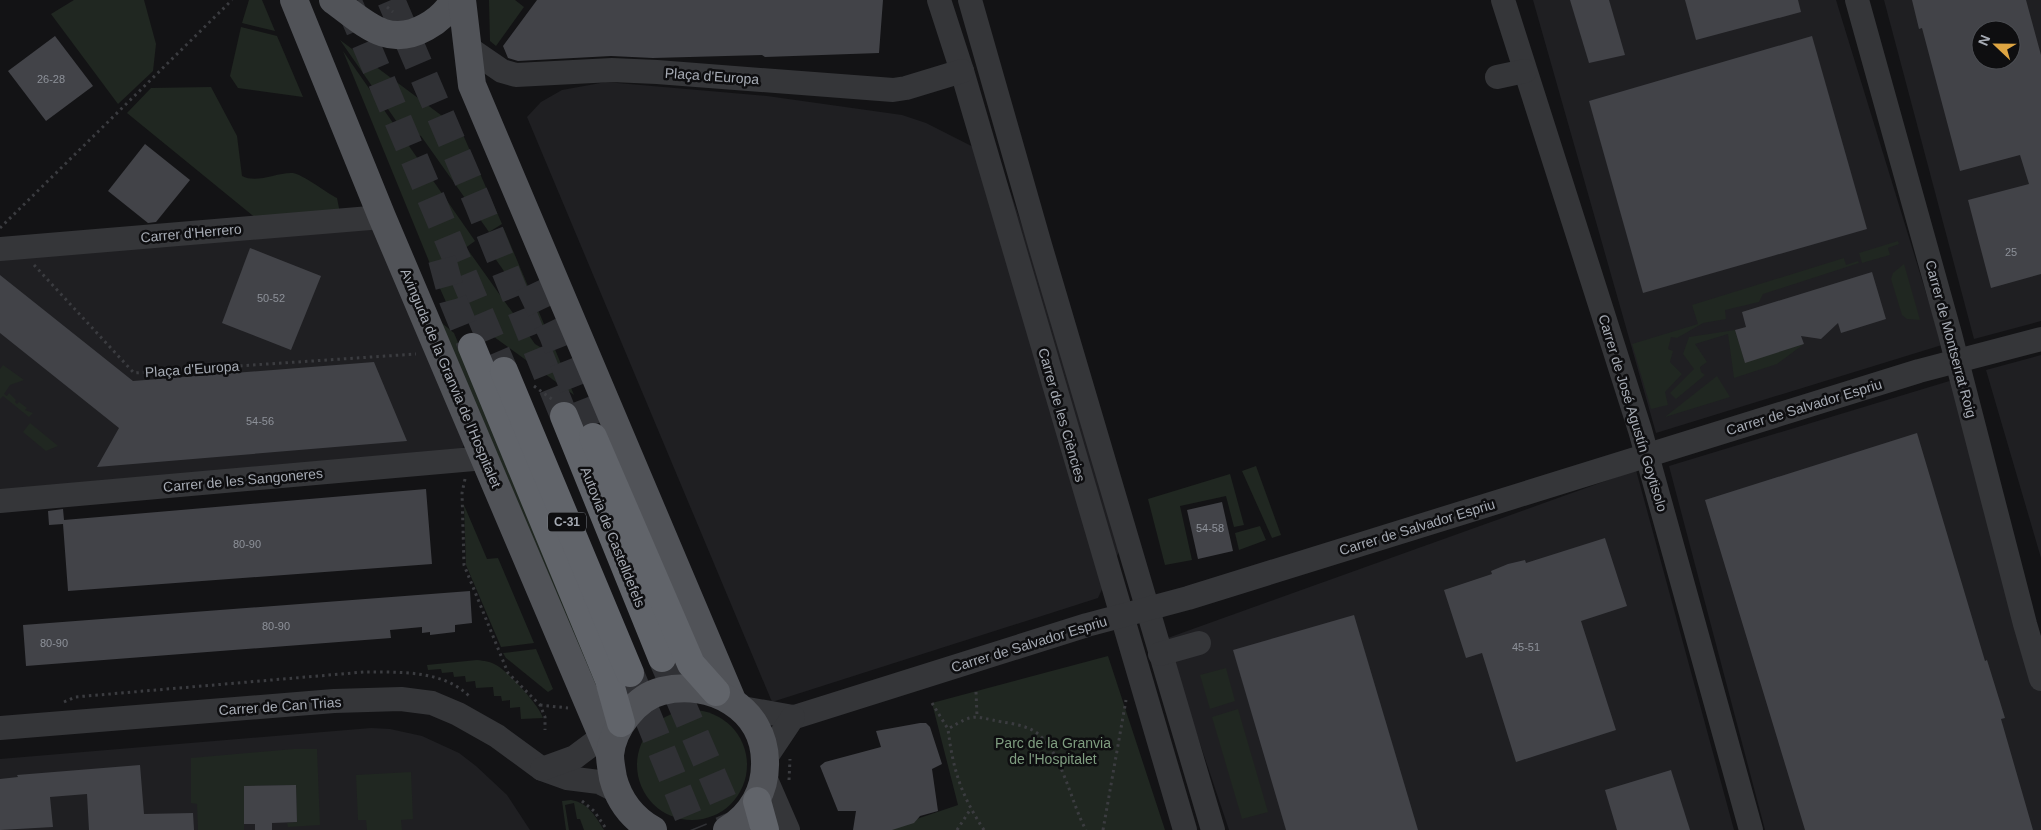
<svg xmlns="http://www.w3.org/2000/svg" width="2041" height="830" font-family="Arial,sans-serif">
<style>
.built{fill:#1f1f22;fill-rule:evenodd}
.green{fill:#202721}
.building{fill:#424348;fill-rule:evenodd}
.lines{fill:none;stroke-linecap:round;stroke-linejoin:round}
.highway-tunnel{stroke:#303135;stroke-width:28;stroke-dasharray:28 14;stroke-linecap:butt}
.path{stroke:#3b3c40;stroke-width:3;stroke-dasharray:2.5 4;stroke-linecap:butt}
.minor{stroke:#353639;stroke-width:24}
.major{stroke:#515358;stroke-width:28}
.highway{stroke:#61646a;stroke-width:28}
.labels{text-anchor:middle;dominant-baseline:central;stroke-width:5;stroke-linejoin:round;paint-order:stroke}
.number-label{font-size:11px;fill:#8d9199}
.shield{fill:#0e0e10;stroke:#787c83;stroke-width:1}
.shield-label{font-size:12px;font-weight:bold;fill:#a6abb4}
.street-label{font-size:14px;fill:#a6abb4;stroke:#0e0e10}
.park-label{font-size:14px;fill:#7f9d80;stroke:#0e0e10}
</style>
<rect width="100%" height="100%" fill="#131315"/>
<!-- built -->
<g class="built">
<path d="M1533 0H1836L1942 345 1656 433Z"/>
<path d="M1884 0H2041V321L1974 339ZM1981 30H2011V60H1981Z"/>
<path d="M606 82 767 96 902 115 926 123 999 160 1053 313 1122 545 1098 598 772 702 527 117 541 102 562 90Z"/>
<path d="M376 229 464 445 461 451 0 492V257Z"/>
<path d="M2041 355V558L1986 370Z"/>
<path d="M1956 379 2041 672V830H1765L1669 466Z"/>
<path d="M1636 470 1734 830H1229L1165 639Z"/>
<path d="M371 728 390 729 422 736 459 753 476 766 507 795 530 830H0V759Z"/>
</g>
<!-- green -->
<g class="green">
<path d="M74 0H144L156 44 153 71 118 104 51 14Z"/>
<path d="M249 0H262L275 31 242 23Z"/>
<path d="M489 0H515L524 7 496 46 490 41Z"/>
<path d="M241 27 277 36 303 97 238 88 230 76Z"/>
<path d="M340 40 461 130 502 224 489 232 421 136 413 133 406 135Z"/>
<path d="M343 51 475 241 433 271Z"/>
<path d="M211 87 237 136 242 176C257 184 277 172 293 173 302 174 327 193 337 198L340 213 257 219 127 113 151 88Z"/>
<path d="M503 227 549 336 483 241Z"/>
<path d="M1898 241 1899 244 1888 248 1890 255 1862 263 1859 253Z"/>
<path d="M468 250 535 344 545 350 554 347 574 395 446 302 434 275Z"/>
<path d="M1844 258 1846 265 1858 261 1859 263 1763 294 1759 302 1725 310 1726 319 1703 323 1677 338 1671 337 1668 349 1673 351 1670 362 1682 374 1665 392 1668 405 1651 409 1632 344 1698 324 1692 305Z"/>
<path d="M1904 264 1920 320 1907 319 1902 315 1891 279 1893 273Z"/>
<path d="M438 320 454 333 603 686 595 689Z"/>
<path d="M1735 330 1745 362 1804 344 1777 364 1734 378 1728 334 1695 344 1707 362 1700 367 1701 372 1705 375 1676 399 1670 393 1694 369 1683 354 1689 337Z"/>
<path d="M3 365 24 380 10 385 4 394 7 396 9 393 16 400 15 402 17 404 19 402 27 408 25 410 33 413 29 417 3 396 0 399V369Z"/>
<path d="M1717 376 1730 397 1665 417Z"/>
<path d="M30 423 58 446 46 451 23 432Z"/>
<path d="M1256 466 1281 535 1272 538 1242 471Z"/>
<path d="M1230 474 1244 525 1234 527 1226 496 1180 506 1192 560 1165 565 1148 499Z"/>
<path d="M464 505 487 559 498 558 534 643 501 647 466 565Z"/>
<path d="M1260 526 1266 540 1239 550 1235 533Z"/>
<path d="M536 649 553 689 548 692 506 658 503 653Z"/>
<path d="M1108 656 1165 830H884L958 805 932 703Z"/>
<path d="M477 660C484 661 490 661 496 665 508 671 540 706 543 718L521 719 520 707 510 708V700L502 701 501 696H494L493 687 476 688 475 681 466 682 465 676 454 677 453 672 442 673 441 669 428 670 427 665Z"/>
<path d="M1226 668 1235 701 1210 709 1200 675Z"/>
<path d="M1238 709 1268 812 1242 819 1212 717Z"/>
<circle cx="692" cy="765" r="55"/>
<path d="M294 749H317L320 825 288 827 287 823 297 822 296 785 244 786V830H198L197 804 191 803V758Z"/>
<path d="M411 772 413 819 401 820 402 830H367L366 820H358L356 775Z"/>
<path d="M571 800C589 803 595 816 604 830H584L580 819H577L574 803 565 805 569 830H566L562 801Z"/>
</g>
<!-- building -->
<g class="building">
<path d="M537 0H883L879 53 765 57 762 55 653 58 611 56 518 61 508 58 503 46Z"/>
<path d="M1570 0H1609L1625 55 1589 63Z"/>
<path d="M1685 0H1798L1801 12 1696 40Z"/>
<path d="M1912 0H2026L2041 55V274L1991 288 1968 200 2029 184 2020 155 1960 171 1922 28 1919 29ZM1981 30H2011V60H1981Z"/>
<path d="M55 36 93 86 46 121 8 71Z"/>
<path d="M1812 36 1867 229 1643 293 1589 101Z"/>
<path d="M145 144 190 180 156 222 148 223 108 191Z"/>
<path d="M250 248 321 276 291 350 222 323Z"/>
<path d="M1872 272 1886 319 1841 333 1838 323 1821 339 1801 336 1804 344 1745 363 1735 330 1746 327 1742 312Z"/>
<path d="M0 275 133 381 374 362 407 441 97 467 119 428 0 333Z"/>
<path d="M1917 433 1985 661 1987 660 2005 718 2001 719 2033 830H1805L1705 500Z"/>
<path d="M426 489 432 564 68 591 63 524 49 525 48 511 63 509 64 520Z"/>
<path d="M1222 502 1233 551 1198 559 1187 510Z"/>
<path d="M1605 538 1627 606 1581 621 1616 730 1516 762 1482 653 1466 658 1444 590 1492 574 1491 571 1508 564 1525 560 1526 563Z"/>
<path d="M470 591 472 623 455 625V632L430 635V632L422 633V627L390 630 391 638 26 666 23 625Z"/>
<path d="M1354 615 1418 830H1286L1233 650Z"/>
<path d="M920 723H926L930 727 942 764 932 769 938 811 920 816 914 823 892 830H853L856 811H838L820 766 825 762 881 747 876 731Z"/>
<path d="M140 765 144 814 193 813 194 830H89L87 794 50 797 53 827 0 830V779L18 777 17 775Z"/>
<path d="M1671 770 1690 830H1617L1605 790Z"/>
<path d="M296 785 297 822 272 823V830H255V824H244V786Z"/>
</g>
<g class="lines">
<!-- highway-tunnel -->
<g class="highway-tunnel">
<path d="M391 0 478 203 564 416"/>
<path d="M349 4 504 371"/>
<path d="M442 259 453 300 472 347"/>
<path d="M529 285 553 335 593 437"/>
<path d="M662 658 736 830"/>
<path d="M630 673 694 830"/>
</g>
<!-- path -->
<g class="path">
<path d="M387 7 393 12"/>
<path d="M0 228 232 0"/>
<path d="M34 265 134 373 416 354"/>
<path d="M534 386 553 400"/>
<path d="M465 479 462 493 464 565 508 673 540 705 545 717V730"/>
<path d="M976 692 977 716"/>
<path d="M64 702 75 697 364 672C399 672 443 670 469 696"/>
<path d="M932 703 948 729"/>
<path d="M540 705 568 708"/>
<path d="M789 780 790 759"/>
<path d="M582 801 594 811 607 830"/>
<path d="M957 830 970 810"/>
<path d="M984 830C961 795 953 770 948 729 975 713 972 716 1002 722 1010 723 1020 725 1028 728 1060 740 1070 802 1086 830"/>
<path d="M1103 830 1126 700"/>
</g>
<!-- minor -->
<g class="minor">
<path d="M939 0 962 71 1185 830"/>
<path d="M970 0 1040 245 1213 830"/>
<path d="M1503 0 1640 430 1751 830"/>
<path d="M1857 0 1950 334 2025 624 2041 679"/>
<path d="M467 47 502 71 516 75 612 70 657 72 893 90 906 88 962 71"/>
<path d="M1497 77 1525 71"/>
<path d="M0 249 382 217"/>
<path d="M0 501 485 458"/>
<path d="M1160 654 1199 643"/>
<path d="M742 708 793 717 798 716 1087 625 1188 598 1919 371 2041 339"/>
<path d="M0 728 334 701 401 699 432 703 458 714 497 736 542 769 567 778 599 782 617 791"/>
<path d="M765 759 793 717"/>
<path d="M542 769 575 757 618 725"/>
<path d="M765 777 788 830"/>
</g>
<!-- major -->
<g class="major">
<path d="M294 0 382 217 610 754"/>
<path d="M333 0C364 22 387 49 426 27 437 21 448 11 454 0"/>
<path d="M462 0 472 85 732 700"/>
<path d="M653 830C632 818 619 801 613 778 612 771 610 763 610 755 612 729 636 697 662 691 711 679 764 708 765 761 766 790 752 815 727 830"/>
</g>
<!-- highway -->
<g class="highway">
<path d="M472 347 609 680 621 723"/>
<path d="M504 371 630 673"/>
<path d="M564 416 662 658"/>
<path d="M593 437 691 664 716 692"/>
<path d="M757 801 765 830"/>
</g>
</g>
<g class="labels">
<!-- number labels -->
<g class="number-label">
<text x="51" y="79">26-28</text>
<text x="2011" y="252">25</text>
<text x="271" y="298">50-52</text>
<text x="260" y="421">54-56</text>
<text x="1210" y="528">54-58</text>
<text x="247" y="544">80-90</text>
<text x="276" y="626">80-90</text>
<text x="54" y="643">80-90</text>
<text x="1526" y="647">45-51</text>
</g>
<!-- shield labels -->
<rect class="shield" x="548" y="512.5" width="38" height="19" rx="4"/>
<g class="shield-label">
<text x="567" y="522">C-31</text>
</g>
<!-- street labels -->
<g class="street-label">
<text transform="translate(712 76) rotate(4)">Plaça d'Europa</text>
<text transform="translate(191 233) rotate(-5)">Carrer d'Herrero</text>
<text transform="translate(1951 339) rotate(75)">Carrer de Montserrat Roig</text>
<text transform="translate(192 369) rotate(-4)">Plaça d'Europa</text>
<text transform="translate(451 378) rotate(67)">Avinguda de la Granvia de l'Hospitalet</text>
<text transform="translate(1804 407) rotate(-17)">Carrer de Salvador Espriu</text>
<text transform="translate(1633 413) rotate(73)">Carrer de José Agustín Goytisolo</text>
<text transform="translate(1062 415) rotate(74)">Carrer de les Ciències</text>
<text transform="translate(243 480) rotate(-5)">Carrer de les Sangoneres</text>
<text transform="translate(1417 527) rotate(-17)">Carrer de Salvador Espriu</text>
<text transform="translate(613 537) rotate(68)">Autovia de Castelldefels</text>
<text transform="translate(1029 644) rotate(-17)">Carrer de Salvador Espriu</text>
<text transform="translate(280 706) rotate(-4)">Carrer de Can Trias</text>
</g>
<!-- park labels -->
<g class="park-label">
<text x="1053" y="743">Parc de la Granvia<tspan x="1053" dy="16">de l'Hospitalet</tspan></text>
</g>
</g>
<!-- north arrow -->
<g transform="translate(1996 45) rotate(292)"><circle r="24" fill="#0e0e10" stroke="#4b4d52"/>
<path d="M0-4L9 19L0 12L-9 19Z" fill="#dea542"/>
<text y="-8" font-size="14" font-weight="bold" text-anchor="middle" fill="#a6abb4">N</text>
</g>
</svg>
